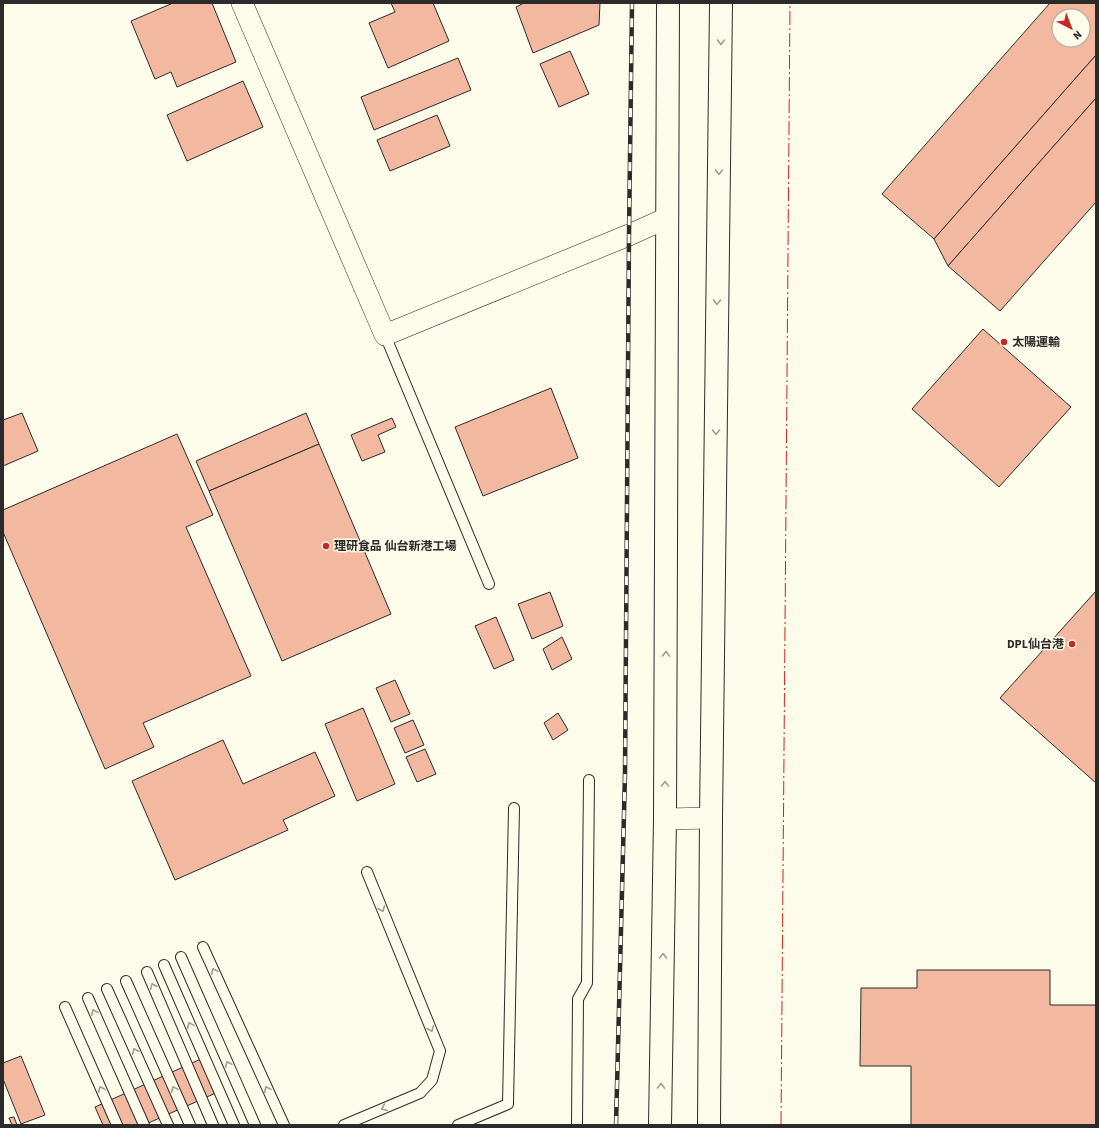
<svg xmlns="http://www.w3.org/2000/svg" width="1099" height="1128" font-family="'Source Sans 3','Noto Sans JP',sans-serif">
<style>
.building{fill:#f2b8a0;stroke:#2b2b2b;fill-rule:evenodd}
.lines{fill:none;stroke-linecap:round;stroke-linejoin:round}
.lane-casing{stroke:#2b2b2b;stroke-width:12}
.street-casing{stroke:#2b2b2b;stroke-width:22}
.secondary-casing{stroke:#2b2b2b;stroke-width:24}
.lane{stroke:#fdfbea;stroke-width:10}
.street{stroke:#fdfbea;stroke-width:21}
.secondary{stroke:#fdfbea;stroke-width:22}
.rail-casing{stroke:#2b2b2b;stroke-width:4.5}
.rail{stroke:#fdfbea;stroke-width:3;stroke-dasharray:9;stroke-linecap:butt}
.power{stroke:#c62828;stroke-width:1;stroke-dasharray:14 3 2 3;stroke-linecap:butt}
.oneway{stroke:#9e9d94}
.poi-dot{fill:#c62828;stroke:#fdfbea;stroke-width:1.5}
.labels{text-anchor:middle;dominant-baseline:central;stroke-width:3;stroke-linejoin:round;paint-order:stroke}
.poi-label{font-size:12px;font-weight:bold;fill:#2b2b2b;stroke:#fdfbea;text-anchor:start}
</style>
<rect width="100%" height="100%" fill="#fdfbea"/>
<!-- building -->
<g class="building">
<path d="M173 3H212L236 62 177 87 171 72 155 79 131 21Z"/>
<path d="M391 3H433L449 41 388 68 369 23 395 12Z"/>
<path d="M524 3H600L599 25 533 53 516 7Z"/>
<path d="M1050 3H1096V55L934 239 882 194ZM1059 16H1083V40H1059Z"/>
<path d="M570 51 589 94 559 107 540 64Z"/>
<path d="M1096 55V98L948 266 934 239Z"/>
<path d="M458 58 471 90 374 130 361 97Z"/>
<path d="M243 81 263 127 187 161 167 115Z"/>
<path d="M1096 98V202L1000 311 948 266Z"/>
<path d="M437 115 450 146 390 171 377 140Z"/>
<path d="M983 329 1071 407 999 487 912 409Z"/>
<path d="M551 388 578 458 483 496 455 427Z"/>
<path d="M22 413 38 451 3 466V420Z"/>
<path d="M306 413 319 444 209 491 196 461Z"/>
<path d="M392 418 396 427 378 435 385 452 362 461 351 435Z"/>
<path d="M177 434 213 515 186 527 251 676 143 723 154 747 105 769 3 532V510Z"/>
<path d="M319 444 391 614 282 661 209 491Z"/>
<path d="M1096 591V783L1000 698Z"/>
<path d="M550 592 563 626 532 639 518 604Z"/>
<path d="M496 617 514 660 494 669 475 626Z"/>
<path d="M562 637 572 659 552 670 543 649Z"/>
<path d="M395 680 410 714 391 722 376 688Z"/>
<path d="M363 708 395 784 357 801 325 724Z"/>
<path d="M558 713 568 730 553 740 544 723Z"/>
<path d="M413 720 424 745 405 753 394 728Z"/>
<path d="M223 740 243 784 315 752 335 796 283 820 288 830 175 880 132 781Z"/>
<path d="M425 749 436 774 417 782 406 757Z"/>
<path d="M917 970H1050V1005H1096V1125H911V1066H860L861 988H917Z"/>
<path d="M21 1056 45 1115 21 1124 3 1079V1063Z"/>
<path d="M203 1058 218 1092 144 1125H103L95 1107Z"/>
<path d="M14 1117 17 1125H12L9 1118Z"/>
</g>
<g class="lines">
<defs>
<g id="lane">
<path d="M385 335 489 584"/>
<path d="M203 947 284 1125"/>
<path d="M181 957 255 1125"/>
<path d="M164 965 234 1125"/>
<path d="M147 972 213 1125"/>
<path d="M126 981 190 1125"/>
<path d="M107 989 168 1125"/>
<path d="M88 998 144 1125"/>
<path d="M65 1007 117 1125"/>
<path d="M344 1125 420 1093 432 1080 440 1051 367 872"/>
<path d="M458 1125 508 1104 514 808"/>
<path d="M577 1125 578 999 587 983 589 780"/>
</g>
<g id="street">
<path d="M242 3 385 335 629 235 667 218"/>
<path d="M665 819 711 818"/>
</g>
<g id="secondary">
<path d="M660 1125 665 819 668 3"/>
<path d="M709 1125 711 818 721 3"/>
</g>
</defs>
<!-- lane casing -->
<use href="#lane" class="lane-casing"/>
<!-- street casing -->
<use href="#street" class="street-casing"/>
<!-- secondary casing -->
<use href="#secondary" class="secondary-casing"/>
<!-- lane -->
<use href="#lane" class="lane"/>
<!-- street -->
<use href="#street" class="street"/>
<!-- secondary -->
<use href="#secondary" class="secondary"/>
<defs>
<path id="rail" d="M616 1125 625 774 629 235 632 3"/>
</defs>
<!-- rail casing -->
<use href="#rail" class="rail-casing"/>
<!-- rail -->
<use href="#rail" class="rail"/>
<!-- power -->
<path class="power" d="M781 1125 790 3"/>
</g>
<!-- one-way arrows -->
<defs><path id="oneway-chevron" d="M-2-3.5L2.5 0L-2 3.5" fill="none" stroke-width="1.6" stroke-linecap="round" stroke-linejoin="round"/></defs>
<g class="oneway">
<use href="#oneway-chevron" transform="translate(721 42) rotate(91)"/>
<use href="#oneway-chevron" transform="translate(719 172) rotate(91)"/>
<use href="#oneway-chevron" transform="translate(717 302) rotate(91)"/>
<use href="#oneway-chevron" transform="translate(716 432) rotate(91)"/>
<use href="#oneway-chevron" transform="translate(666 654) rotate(-90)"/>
<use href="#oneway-chevron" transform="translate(665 784) rotate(-90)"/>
<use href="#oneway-chevron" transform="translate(382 909) rotate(68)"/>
<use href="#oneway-chevron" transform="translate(663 956) rotate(-89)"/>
<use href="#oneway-chevron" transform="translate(214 971) rotate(-114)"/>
<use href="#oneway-chevron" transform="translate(153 986) rotate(-113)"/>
<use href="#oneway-chevron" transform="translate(94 1012) rotate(-114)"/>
<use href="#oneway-chevron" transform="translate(190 1025) rotate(-114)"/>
<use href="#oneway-chevron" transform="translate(431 1029) rotate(68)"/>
<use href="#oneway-chevron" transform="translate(135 1051) rotate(-114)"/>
<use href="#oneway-chevron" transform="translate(228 1064) rotate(-114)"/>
<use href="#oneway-chevron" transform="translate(661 1086) rotate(-89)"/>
<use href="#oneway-chevron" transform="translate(101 1089) rotate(-114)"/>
<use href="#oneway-chevron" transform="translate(174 1089) rotate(-114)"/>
<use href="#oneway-chevron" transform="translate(267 1089) rotate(-114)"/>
<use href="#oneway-chevron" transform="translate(384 1108) rotate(157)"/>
</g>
<!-- markers -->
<g class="poi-dot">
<circle cx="1004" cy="342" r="4"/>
<circle cx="326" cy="546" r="4"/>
<circle cx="1072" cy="644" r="4"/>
</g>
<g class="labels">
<!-- poi labels -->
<g class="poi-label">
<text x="1012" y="342">太陽運輸</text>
<text x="334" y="546">理研食品 仙台新港工場</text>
<text x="1064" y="644" text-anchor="end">DPL仙台港</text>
</g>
</g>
<!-- border -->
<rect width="1099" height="1128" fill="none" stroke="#2b2b2b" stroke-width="8"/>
<!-- north arrow -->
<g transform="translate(1071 28) rotate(138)"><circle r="19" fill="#fdfbea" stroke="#a9a89e"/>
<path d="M0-3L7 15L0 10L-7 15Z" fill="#c62828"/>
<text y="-6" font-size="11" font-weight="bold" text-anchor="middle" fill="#2b2b2b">N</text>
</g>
</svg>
